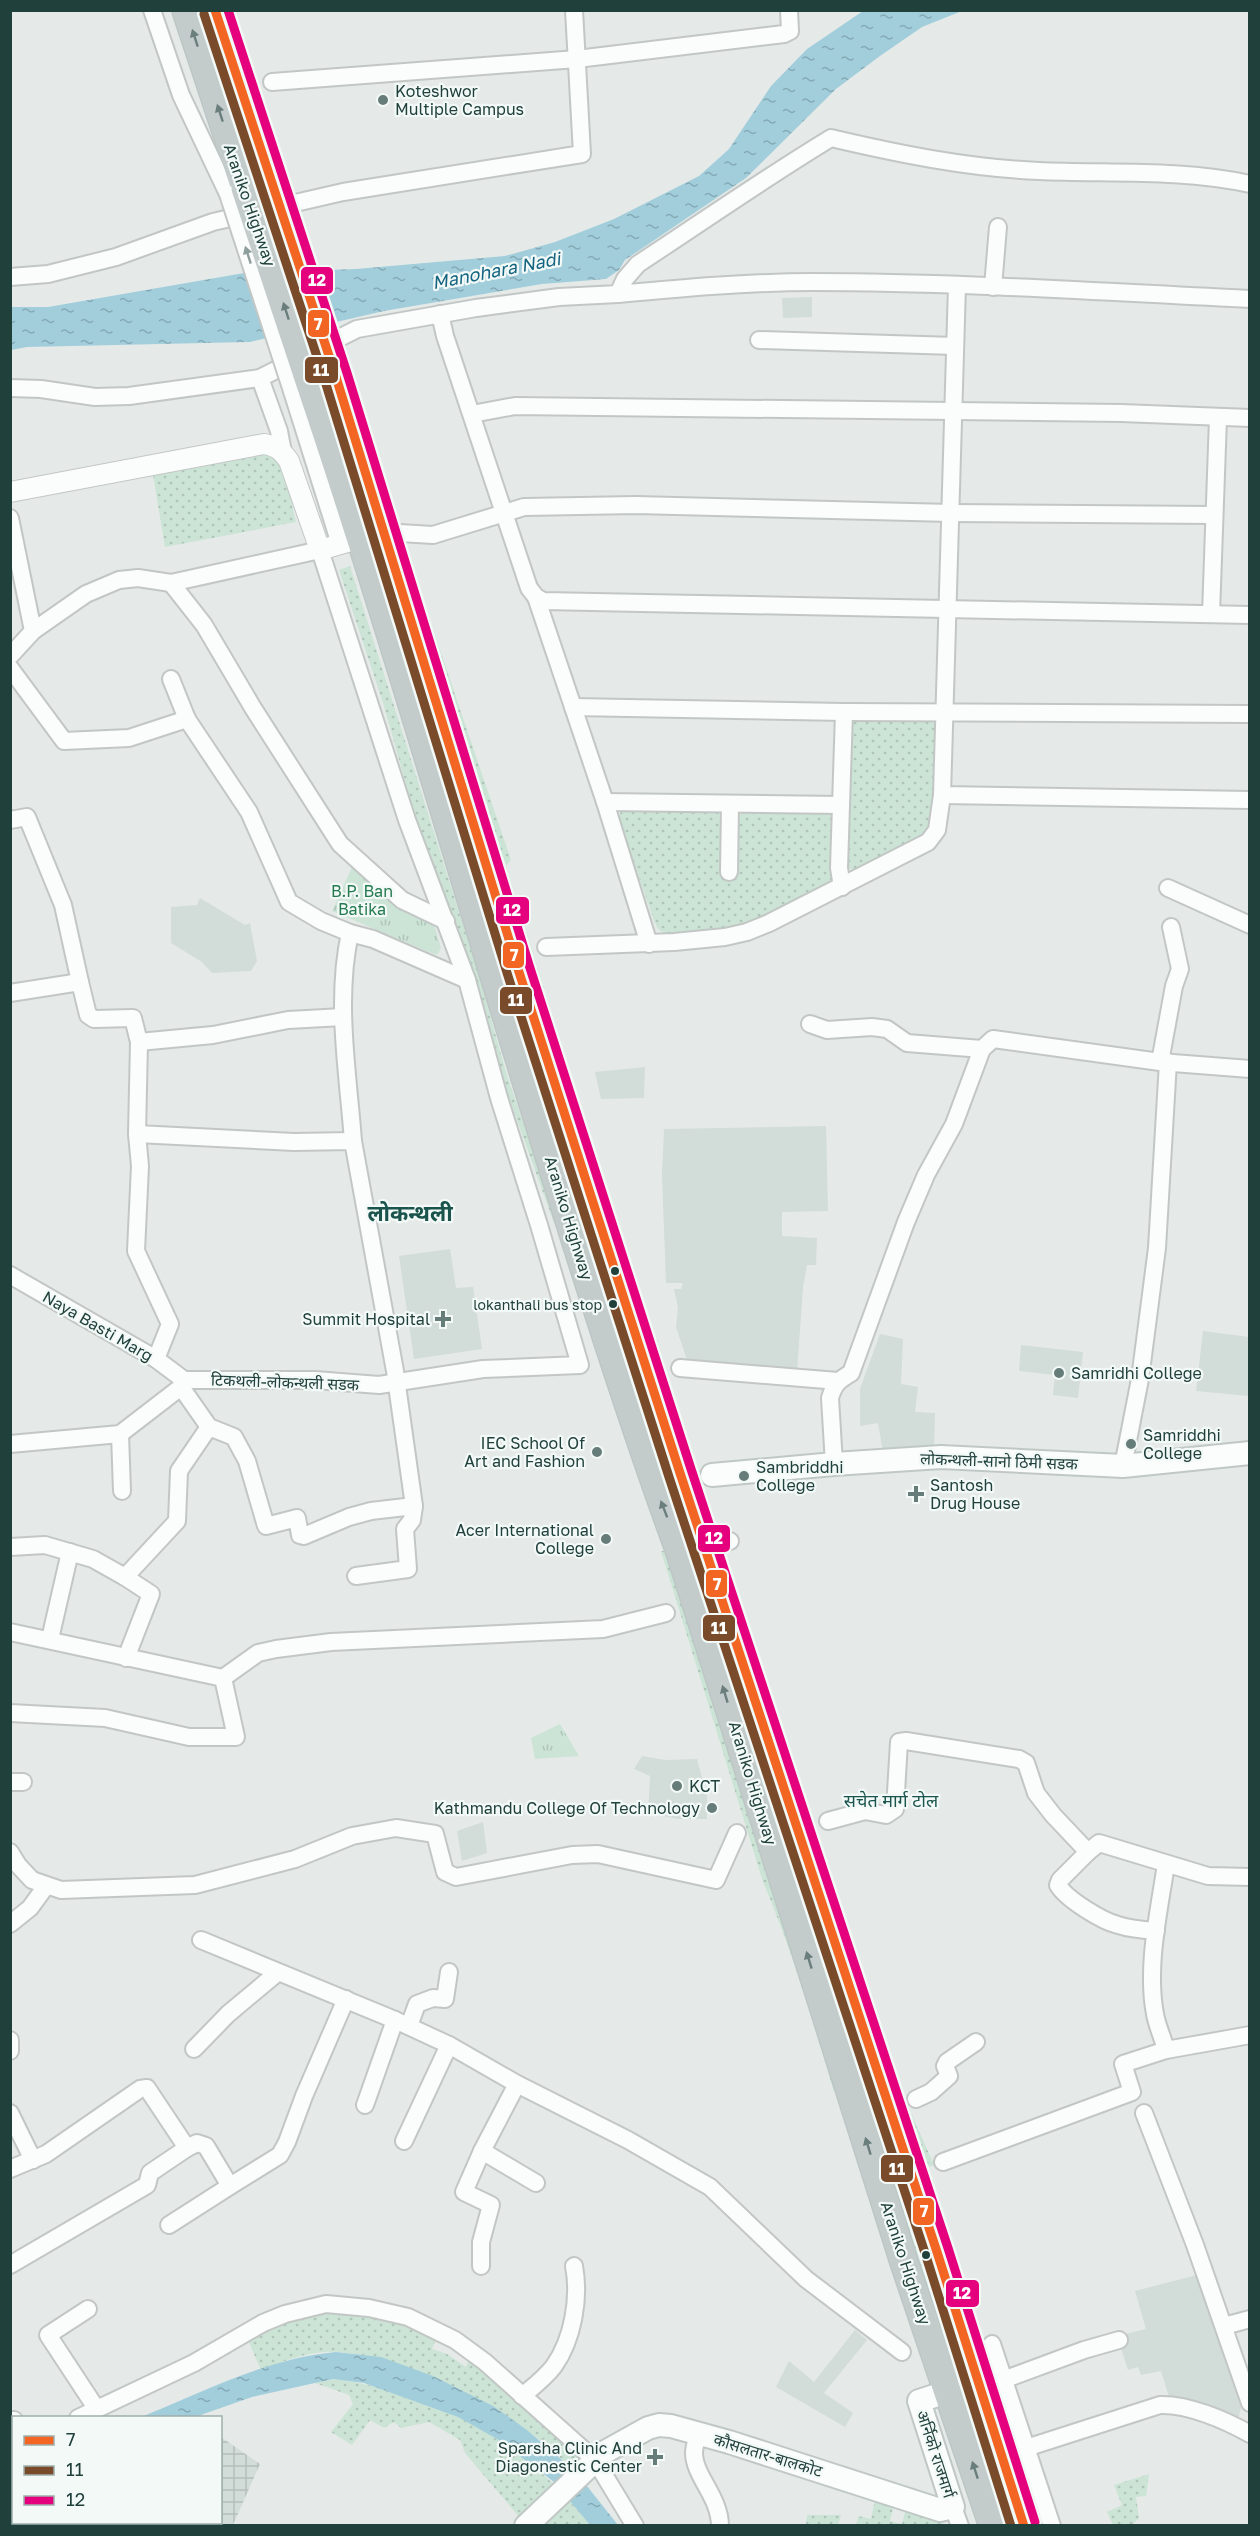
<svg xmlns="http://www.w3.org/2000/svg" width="1260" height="2536" font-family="'Golos Text','Noto Sans Devanagari',sans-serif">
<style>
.built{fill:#d2dcd8}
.industrial{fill:url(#industrial-grid)}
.grass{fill:url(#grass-dots)}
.park{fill:url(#park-tufts)}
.water{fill:url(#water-ripples)}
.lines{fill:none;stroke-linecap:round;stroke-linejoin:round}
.minor-casing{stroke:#c2c7c5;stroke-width:20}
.tertiary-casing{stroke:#c2c7c5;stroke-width:22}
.secondary-casing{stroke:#c0c8c6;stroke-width:26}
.trunk-casing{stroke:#bcc7c5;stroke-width:30}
.minor{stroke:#fbfcfc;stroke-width:16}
.tertiary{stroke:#fbfcfc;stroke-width:20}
.secondary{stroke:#fbfcfc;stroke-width:22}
.trunk{stroke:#c4cccb;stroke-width:27}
.minor-bridge-casing{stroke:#c2c7c5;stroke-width:20;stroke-linecap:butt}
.trunk-bridge-casing{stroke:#bcc7c5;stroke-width:30;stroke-linecap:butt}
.minor-bridge{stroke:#fbfcfc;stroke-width:16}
.trunk-bridge{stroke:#c4cccb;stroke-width:27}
.bus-1-casing{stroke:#f2f9f7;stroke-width:14}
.bus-2-casing{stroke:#f2f9f7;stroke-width:14}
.bus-3-casing{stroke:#f2f9f7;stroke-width:14}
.bus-1{stroke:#f26522;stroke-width:9}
.bus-2{stroke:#7a4b2a;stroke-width:9}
.bus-3{stroke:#e5007d;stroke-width:9}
.oneway{fill:#6a7f7c}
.oneway2{fill:#8e9e9c}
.poi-dot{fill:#657c78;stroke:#f2f9f7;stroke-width:2}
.bus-dot{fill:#20403b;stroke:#f2f9f7;stroke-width:2}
.labels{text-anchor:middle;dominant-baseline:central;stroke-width:4.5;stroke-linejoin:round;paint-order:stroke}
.bus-label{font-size:14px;fill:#20403b;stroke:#f2f9f7;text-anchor:end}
.poi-label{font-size:16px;fill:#20403b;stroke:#f2f9f7;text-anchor:start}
.street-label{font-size:16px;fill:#20403b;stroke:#f2f9f7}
.park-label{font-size:16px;fill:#267a50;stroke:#f2f9f7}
.water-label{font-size:18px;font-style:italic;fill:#156481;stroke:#f2f9f7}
.neighbourhood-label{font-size:18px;fill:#1a544c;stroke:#f2f9f7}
.district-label{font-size:22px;font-weight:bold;fill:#1a544c;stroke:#f2f9f7}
.line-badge{stroke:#f2f9f7;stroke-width:2}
.badge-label{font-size:16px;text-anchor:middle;font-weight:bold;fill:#fff}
</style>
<defs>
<pattern id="industrial-grid" width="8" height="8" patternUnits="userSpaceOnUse" patternTransform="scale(1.5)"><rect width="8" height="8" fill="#d2dcd8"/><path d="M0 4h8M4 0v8" fill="none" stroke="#b4beba"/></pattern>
<pattern id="grass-dots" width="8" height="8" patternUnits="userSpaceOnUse" patternTransform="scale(1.5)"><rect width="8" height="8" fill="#cce4d6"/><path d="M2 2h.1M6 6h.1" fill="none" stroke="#afc5b9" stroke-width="1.8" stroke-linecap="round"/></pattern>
<pattern id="park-tufts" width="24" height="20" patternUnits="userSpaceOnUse" patternTransform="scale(1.5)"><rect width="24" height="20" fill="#cce4d6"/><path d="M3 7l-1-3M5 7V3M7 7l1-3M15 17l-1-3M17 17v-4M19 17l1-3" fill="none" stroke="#afc5b9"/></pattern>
<pattern id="water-ripples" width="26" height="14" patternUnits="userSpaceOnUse" patternTransform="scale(1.5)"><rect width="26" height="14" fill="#a2cedc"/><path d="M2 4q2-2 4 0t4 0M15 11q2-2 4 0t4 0" fill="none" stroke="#84a9b4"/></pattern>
</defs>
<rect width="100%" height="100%" fill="#e5eae8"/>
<!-- built -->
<g class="built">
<path d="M812 297V317L783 318 782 298Z"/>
<path d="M200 898 245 925 250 923 257 961 251 971 212 973 202 962 171 943V907L197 905Z"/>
<path d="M645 1067 644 1098 601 1099 595 1072Z"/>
<path d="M826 1126 828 1211 782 1212V1236L817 1238 816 1265H807L803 1288 797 1372 688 1363 676 1327 678 1308 674 1289H681L683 1283H666L662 1174 664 1129Z"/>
<path d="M450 1249 456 1288 473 1287 482 1349 414 1359 399 1256Z"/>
<path d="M1203 1331 1249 1337V1396L1196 1391Z"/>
<path d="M880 1334 903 1339 901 1384 918 1387 915 1412 935 1413 934 1451 883 1452 878 1423 860 1426V1389Z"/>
<path d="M1021 1345 1083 1352 1078 1398 1053 1395 1055 1375 1019 1371Z"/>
<path d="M642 1756 665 1760 697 1759 707 1796V1819H678L648 1813 650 1776 634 1769Z"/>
<path d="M483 1822 487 1853 462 1861 457 1831Z"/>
<path d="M1197 2275 1238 2393 1241 2408 1238 2419 1169 2397 1161 2371 1141 2375 1138 2367 1128 2370 1117 2336 1146 2329 1135 2291Z"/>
<path d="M855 2330 867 2340 824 2393 853 2413 845 2427 776 2387 789 2361 814 2382Z"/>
</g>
<!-- industrial -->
<path class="industrial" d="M221 2437 260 2464 233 2525H201L196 2523 220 2522Z"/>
<!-- grass -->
<g class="grass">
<path d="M358 386 395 510H392L354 388Z"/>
<path d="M265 454C286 457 291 503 296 522L165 547 153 475Z"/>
<path d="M350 566 476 966 506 1072 555 1218 554 1223 504 1084 475 977 417 823 383 703 339 570Z"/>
<path d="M427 611 511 860 506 866 590 1136 586 1138 520 926Z"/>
<path d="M851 720H934L936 724 932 830 856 870 850 869 845 863Z"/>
<path d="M624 809 717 811 722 817 738 816 747 811 827 812 834 819 833 881 831 885 750 923 729 928 665 934 658 929 654 921 620 822V813Z"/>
<path d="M656 1336 712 1521 709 1522 656 1345Z"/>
<path d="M661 1551H665L816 2018 836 2083 834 2092C813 2021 792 1950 763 1882Z"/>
<path d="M724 1556 729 1564 813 1824 828 1884 883 2049 934 2165 929 2167 880 2052Z"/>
<path d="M792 1869 950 2350 948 2351 940 2336Z"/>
<path d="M332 2311C371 2313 401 2322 436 2339L432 2349 447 2354 466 2367 469 2359 536 2416 584 2463 575 2471C559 2457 543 2441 525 2429 470 2393 403 2356 337 2352 312 2350 284 2361 261 2370L247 2338 297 2317Z"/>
<path d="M333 2379C433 2391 529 2445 590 2525H526L465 2453 460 2440 429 2422 401 2428 394 2422 384 2428 370 2420 352 2445 331 2432 353 2404 349 2395 315 2383Z"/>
<path d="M1149 2474 1146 2496 1136 2497 1139 2518 1132 2525H1113L1107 2512 1122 2505 1114 2485Z"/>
<path d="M875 2499 894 2505 890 2521 902 2524 906 2508 946 2525 856 2526 858 2516 871 2519Z"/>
<path d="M807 2515H841L838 2525H806Z"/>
</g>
<!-- park -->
<g class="park">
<path d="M353 865 430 920 434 924 441 948 438 954H434L332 911Z"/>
<path d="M560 1724 579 1756 535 1759 531 1738Z"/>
</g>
<!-- water -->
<g class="water">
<path d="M863 11H962L922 27 880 56 836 89 746 178 625 260 619 270 606 279 542 284 384 311 250 342 27 347 11 350V307H48L244 273 356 269 505 256 555 242 614 219 699 176 729 149 771 86 807 49Z"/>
<path d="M336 2352 381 2357 433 2376 493 2406 527 2430 575 2471 618 2525H590L554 2482 497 2439 458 2417 364 2383 333 2379 252 2397 195 2417 139 2418C202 2392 268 2358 336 2352Z"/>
</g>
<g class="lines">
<defs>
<g id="minor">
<path d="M152 10 181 95 228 194"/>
<path d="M272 82 577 59 784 34 790 31 789 10"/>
<path d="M10 277 48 274 116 257 213 222 343 192 582 154 574 10"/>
<path d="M957 285 942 795 1250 800"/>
<path d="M993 287 998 227"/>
<path d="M618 294C683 288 748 282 813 282 958 282 1104 292 1250 299"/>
<path d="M440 314 445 336 529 588 536 597 543 601 1250 615"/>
<path d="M759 340 955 346"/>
<path d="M260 378 279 431 283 452"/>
<path d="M10 388 41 389 95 397 129 396 260 378 357 329 476 308 559 297 618 294 625 279 638 264C702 222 765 178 831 138 899 154 968 168 1039 171 1110 174 1180 169 1250 184"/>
<path d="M292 391 340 544"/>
<path d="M472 414 515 406 1121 413 1250 418"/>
<path d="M10 518 33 631"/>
<path d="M383 532 433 535 524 507 636 505 951 513 1214 515"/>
<path d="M171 583 204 625 253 708 340 844 402 900 446 921"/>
<path d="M536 597 605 802 649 944"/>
<path d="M1211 614 1218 418"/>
<path d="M10 656 33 631 86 594 119 580 138 578 171 583 320 550 407 820 467 980 499 1098 539 1225 580 1365 483 1369 379 1385 315 1380H184L181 1387 120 1434 10 1444"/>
<path d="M10 668 64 741 129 738 187 719 249 812 289 902 321 921 350 933 373 939 467 980"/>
<path d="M171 679 187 719"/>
<path d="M573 707 844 712 1250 714"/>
<path d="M605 802 841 805"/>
<path d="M10 820 27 817 63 905 80 982 10 993"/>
<path d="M729 872 730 804"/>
<path d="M842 887 839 868 844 712"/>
<path d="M1168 888 1250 925"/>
<path d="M350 933C335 1001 348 1073 353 1141"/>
<path d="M546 947 674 942 725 937 747 932 769 923 928 842 937 830 942 795"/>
<path d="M80 982 88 1015 94 1019 133 1018 139 1042 213 1035 288 1020 343 1017"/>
<path d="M810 1024 827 1030 872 1027 887 1029 907 1043 982 1049"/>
<path d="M139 1042 137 1134 140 1166 136 1251 170 1324 156 1359"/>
<path d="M1160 1062 1174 986 1180 969 1171 927"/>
<path d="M137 1134 294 1142 353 1141 395 1371 414 1506 412 1520 405 1529 408 1569 356 1576"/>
<path d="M10 1275 156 1359 184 1380"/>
<path d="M680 1368 838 1381"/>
<path d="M181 1387 209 1427 234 1437 247 1461 266 1526 297 1518 300 1535 304 1536 349 1517 371 1511 414 1506"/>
<path d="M120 1434 122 1491"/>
<path d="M834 1464 830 1398C834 1384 839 1380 851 1373L906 1222 926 1175 954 1124 982 1049 993 1039 1160 1062 1250 1069"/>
<path d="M1123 1466 1140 1379 1157 1248 1168 1062"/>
<path d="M10 1547 45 1545 93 1559 125 1577 177 1521 179 1471 209 1427"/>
<path d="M704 1549 730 1541"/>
<path d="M125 1577 151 1594 126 1658"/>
<path d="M10 1632 223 1678 258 1653 276 1649 331 1642 603 1629 666 1613"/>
<path d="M50 1639 70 1552"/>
<path d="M10 1713 105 1718 189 1737H236L223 1678"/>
<path d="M10 1782H23"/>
<path d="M828 1821 865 1811 886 1815 895 1809 899 1742 906 1741 1019 1759 1026 1763 1036 1793 1053 1815 1088 1852 1099 1843 1208 1876 1250 1877"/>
<path d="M10 1852 18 1865 32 1880 61 1890 195 1885 295 1859 352 1836 396 1828 435 1834 445 1872 456 1877 572 1855 598 1854 716 1880 737 1833"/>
<path d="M1088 1852 1060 1880 1058 1885C1066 1899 1102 1921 1118 1925 1130 1929 1143 1930 1156 1931"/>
<path d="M10 1924 30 1908 46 1886"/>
<path d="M201 1940 395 2020 449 2045 517 2084 628 2140 710 2187 806 2279 902 2352"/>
<path d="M409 2026 417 2004 433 1998 445 1999 449 1972"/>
<path d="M10 2040V2051"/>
<path d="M194 2049 228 2014 277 1973"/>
<path d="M1166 2050C1163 2038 1157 2026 1155 2014 1146 1966 1159 1912 1166 1864"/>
<path d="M517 2084 482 2151 536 2183"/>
<path d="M916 2099 931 2092 949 2076 945 2066 947 2062 976 2042"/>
<path d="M365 2105 395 2020"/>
<path d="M10 2113 33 2160"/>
<path d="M1144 2113 1195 2245 1250 2403"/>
<path d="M404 2141 449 2045"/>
<path d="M943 2162 1132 2092 1123 2064 1166 2050 1250 2035"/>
<path d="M10 2169 46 2154 140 2089 147 2088 187 2148 197 2143 206 2146 230 2186 280 2155 287 2142 304 2096 346 1999"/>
<path d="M169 2225 230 2186"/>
<path d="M10 2265 147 2185 150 2173 187 2148"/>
<path d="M481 2266V2242L491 2205 464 2192 482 2151"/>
<path d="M88 2309 48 2335 96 2408"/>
<path d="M1224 2326 1250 2319"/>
<path d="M992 2344 1052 2526"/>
<path d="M991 2381 1003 2380 1084 2350 1119 2340"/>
<path d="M522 2396C533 2387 545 2378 554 2366 573 2339 580 2298 574 2266"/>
<path d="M78 2418 194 2363 263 2323 285 2314 326 2304 369 2308 408 2317 455 2340 485 2362 595 2460 635 2526"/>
<path d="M10 2420H14"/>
<path d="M698 2434C697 2440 694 2446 694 2453 694 2476 720 2497 720 2526"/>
<path d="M1026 2448 1160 2405C1188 2404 1225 2420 1250 2434"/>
<path d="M10 2456 14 2454"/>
<path d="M953 2507 960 2526"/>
<path d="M185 2522 190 2526"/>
<path d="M125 2526 129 2522"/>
</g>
<path id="tertiary" d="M10 492 264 444C277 446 282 451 289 461L320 550 372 535"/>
<g id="secondary">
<path d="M712 1475 834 1464 941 1457 1123 1466 1250 1453"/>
<path d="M526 2526 603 2453 648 2428 659 2425 671 2426 729 2442 940 2510 953 2507 919 2401 977 2382"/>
</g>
<g id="trunk">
<path d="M186 10 245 188"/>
<path d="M215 10 271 178"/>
<path d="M336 377C525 1003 730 1624 934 2245 965 2338 993 2432 1024 2526"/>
<path d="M311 387C401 654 477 926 561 1194 598 1313 636 1432 679 1549L904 2262 993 2526"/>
</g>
</defs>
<!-- minor casing -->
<use href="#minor" class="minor-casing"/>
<!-- tertiary casing -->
<use href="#tertiary" class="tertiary-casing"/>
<!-- secondary casing -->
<use href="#secondary" class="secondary-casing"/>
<!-- trunk casing -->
<use href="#trunk" class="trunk-casing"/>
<!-- minor -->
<use href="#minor" class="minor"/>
<!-- tertiary -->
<use href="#tertiary" class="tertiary"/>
<!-- secondary -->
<use href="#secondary" class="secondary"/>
<!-- trunk -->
<use href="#trunk" class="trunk"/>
<defs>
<path id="minor-bridge" d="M228 194 292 391"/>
<g id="trunk-bridge">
<path d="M271 178 336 377"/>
<path d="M245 188 311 387"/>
</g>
</defs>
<!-- minor-bridge casing -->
<use href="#minor-bridge" class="minor-bridge-casing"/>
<!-- trunk-bridge casing -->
<use href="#trunk-bridge" class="trunk-bridge-casing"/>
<!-- minor-bridge -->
<use href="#minor-bridge" class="minor-bridge"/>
<!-- trunk-bridge -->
<use href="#trunk-bridge" class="trunk-bridge"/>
<defs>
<path id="bus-1" d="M215 10 336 377 519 972 680 1473 937 2252 1024 2526"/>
<path id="bus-2" d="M204 14 325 381 508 976 669 1477 926 2256 1011 2526"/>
<path id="bus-3" d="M228 10 347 373 530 968 691 1469 948 2248 1035 2522"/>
</defs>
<!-- bus-1 casing -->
<use href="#bus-1" class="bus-1-casing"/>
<!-- bus-2 casing -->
<use href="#bus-2" class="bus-2-casing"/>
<!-- bus-3 casing -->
<use href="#bus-3" class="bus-3-casing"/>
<!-- bus-1 -->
<use href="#bus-1" class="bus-1"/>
<!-- bus-2 -->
<use href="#bus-2" class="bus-2"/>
<!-- bus-3 -->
<use href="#bus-3" class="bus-3"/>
</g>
<!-- one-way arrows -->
<defs><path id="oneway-solid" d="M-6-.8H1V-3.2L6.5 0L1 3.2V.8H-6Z" transform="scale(1.5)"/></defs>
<g class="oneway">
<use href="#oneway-solid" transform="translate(195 38) rotate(-108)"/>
<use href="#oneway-solid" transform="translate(220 113) rotate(-108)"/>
<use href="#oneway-solid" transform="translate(286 311) rotate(-108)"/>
<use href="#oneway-solid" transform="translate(664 1509) rotate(-111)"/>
<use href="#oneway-solid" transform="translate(725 1694) rotate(-107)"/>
<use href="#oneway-solid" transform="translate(809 1960) rotate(-107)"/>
<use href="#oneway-solid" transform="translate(868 2146) rotate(-107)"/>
<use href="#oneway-solid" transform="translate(975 2470) rotate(-108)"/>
</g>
<use class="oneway2" href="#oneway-solid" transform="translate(248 255) rotate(-108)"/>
<!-- markers -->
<g class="poi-dot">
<circle cx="383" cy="100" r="6"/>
<path d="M440 1310h6v6h6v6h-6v6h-6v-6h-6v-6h6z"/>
<circle cx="1059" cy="1373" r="6"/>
<circle cx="1131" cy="1444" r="6"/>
<circle cx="597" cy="1452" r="6"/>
<circle cx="744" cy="1476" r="6"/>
<path d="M913 1485h6v6h6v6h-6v6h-6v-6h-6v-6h6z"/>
<circle cx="606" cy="1539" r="6"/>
<circle cx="677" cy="1786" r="6"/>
<circle cx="712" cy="1808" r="6"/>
<path d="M652 2448h6v6h6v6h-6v6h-6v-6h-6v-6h6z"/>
</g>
<g class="bus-dot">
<circle cx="615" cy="1271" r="5"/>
<circle cx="613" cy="1304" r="5"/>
<circle cx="926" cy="2255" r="5"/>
</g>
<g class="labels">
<!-- bus labels -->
<g class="bus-label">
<text x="602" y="1304">lokanthali bus stop</text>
</g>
<!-- poi labels -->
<g class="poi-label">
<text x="395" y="91">Koteshwor<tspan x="395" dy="18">Multiple Campus</tspan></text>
<text x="430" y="1319" text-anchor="end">Summit Hospital</text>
<text x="1071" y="1373">Samridhi College</text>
<text x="1143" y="1435">Samriddhi<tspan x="1143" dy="18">College</tspan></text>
<text x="585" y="1443" text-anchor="end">IEC School Of<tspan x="585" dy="18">Art and Fashion</tspan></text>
<text x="756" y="1467">Sambriddhi<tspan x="756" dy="18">College</tspan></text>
<text x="930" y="1485">Santosh<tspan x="930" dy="18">Drug House</tspan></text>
<text x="594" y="1530" text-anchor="end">Acer International<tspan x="594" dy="18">College</tspan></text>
<text x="689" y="1786">KCT</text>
<text x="700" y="1808" text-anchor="end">Kathmandu College Of Technology</text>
<text x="642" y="2448" text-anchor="end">Sparsha Clinic And<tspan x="642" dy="18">Diagonestic Center</tspan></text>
</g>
<!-- street labels -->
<g class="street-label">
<text transform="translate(250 205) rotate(71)">Araniko Highway</text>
<text transform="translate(569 1218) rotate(73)">Araniko Highway</text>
<text transform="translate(98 1326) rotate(30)">Naya Basti Marg</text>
<text transform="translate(285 1382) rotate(2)">टिकथली-लोकन्थली सडक</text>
<text transform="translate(999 1461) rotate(2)">लोकन्थली-सानो ठिमी सडक</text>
<text transform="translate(753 1783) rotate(73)">Araniko Highway</text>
<text transform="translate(906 2263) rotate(72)">Araniko Highway</text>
<text transform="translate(936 2454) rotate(72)">अर्निको राजमार्ग</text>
<text transform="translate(768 2455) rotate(17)">कौसलतार-बालकोट</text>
</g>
<!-- park labels -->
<g class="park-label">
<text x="362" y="891">B.P. Ban<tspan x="362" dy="18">Batika</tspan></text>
</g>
<!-- water labels -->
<g class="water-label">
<text transform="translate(496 270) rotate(-11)">Manohara Nadi</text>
</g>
<!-- neighbourhood labels -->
<g class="neighbourhood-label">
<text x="891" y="1800">सचेत मार्ग टोल</text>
</g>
<!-- district labels -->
<g class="district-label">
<text x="410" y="1212">लोकन्थली</text>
</g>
</g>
<g class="line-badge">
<rect x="300" y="266" width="34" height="29" rx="6" fill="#e5007d"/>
<rect x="307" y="309" width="23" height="29" rx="6" fill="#f26522"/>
<rect x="304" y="356" width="35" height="28" rx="6" fill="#7a4b2a"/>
<rect x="495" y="896" width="35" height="29" rx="6" fill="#e5007d"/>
<rect x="502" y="941" width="23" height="28" rx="6" fill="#f26522"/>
<rect x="499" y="986" width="34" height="29" rx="6" fill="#7a4b2a"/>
<rect x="697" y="1524" width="34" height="29" rx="6" fill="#e5007d"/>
<rect x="705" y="1569" width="23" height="29" rx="6" fill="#f26522"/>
<rect x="702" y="1614" width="34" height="28" rx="6" fill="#7a4b2a"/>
<rect x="880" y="2154" width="34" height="29" rx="6" fill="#7a4b2a"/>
<rect x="912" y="2197" width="23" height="29" rx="6" fill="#f26522"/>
<rect x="945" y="2279" width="35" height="29" rx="6" fill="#e5007d"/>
</g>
<g class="badge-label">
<text x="317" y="286">12</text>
<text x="318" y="330">7</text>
<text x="321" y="376">11</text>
<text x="512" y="916">12</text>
<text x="514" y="961">7</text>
<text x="516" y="1006">11</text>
<text x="714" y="1544">12</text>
<text x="717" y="1590">7</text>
<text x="719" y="1634">11</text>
<text x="897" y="2175">11</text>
<text x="924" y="2217">7</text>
<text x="962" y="2299">12</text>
</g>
<!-- border -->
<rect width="1260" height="2536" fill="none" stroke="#20403b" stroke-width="24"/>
<!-- legend -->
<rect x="12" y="2416" width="210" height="108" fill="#f2f9f7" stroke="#9eafac" stroke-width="1.5"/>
<rect x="24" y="2436" width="30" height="9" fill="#f26522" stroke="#9eafac" stroke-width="1.5"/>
<text x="66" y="2446" font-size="18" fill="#20403b">7</text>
<rect x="24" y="2466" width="30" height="9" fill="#7a4b2a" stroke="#9eafac" stroke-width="1.5"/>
<text x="66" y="2476" font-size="18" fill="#20403b">11</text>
<rect x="24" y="2496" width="30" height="9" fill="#e5007d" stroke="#9eafac" stroke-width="1.5"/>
<text x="66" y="2506" font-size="18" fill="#20403b">12</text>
</svg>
